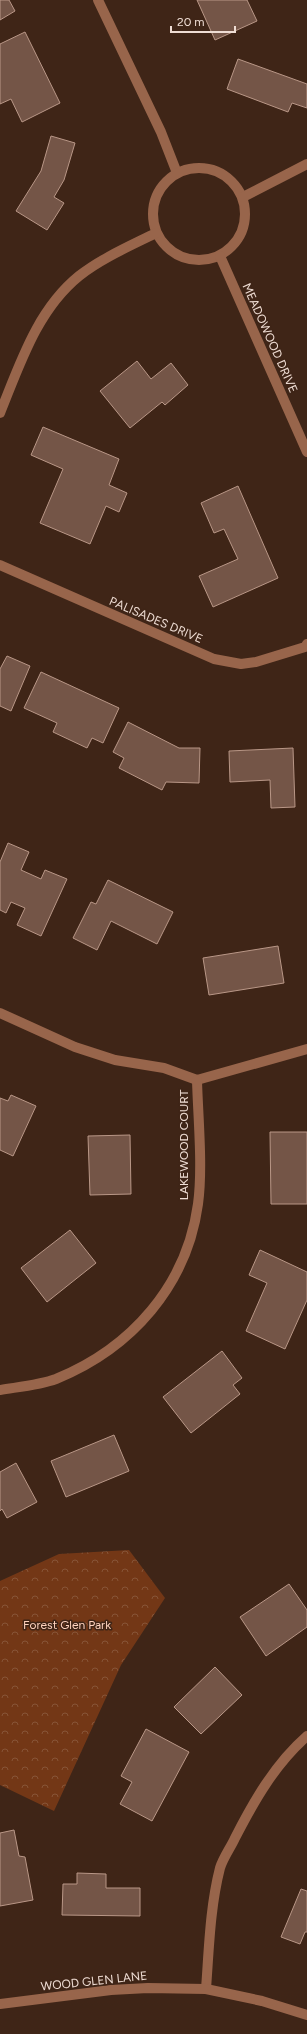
<svg xmlns="http://www.w3.org/2000/svg" width="307" height="2034" font-family="Figtree,sans-serif">
<style>
.park{fill:url(#park-crowns)}
.building{fill:#745547;stroke:#b99787}
.lines{fill:none;stroke-linecap:round;stroke-linejoin:round}
.minor{stroke:#98654b;stroke-width:10}
.labels{text-anchor:middle;dominant-baseline:central;stroke-width:3;stroke-linejoin:round;paint-order:stroke}
.street-label{font-size:12px;fill:#efddd4;stroke:#3f2517}
.park-label{font-size:12px;fill:#ffd3be;stroke:#3f2517}
</style>
<defs>
<pattern id="park-crowns" width="20" height="18" patternUnits="userSpaceOnUse"><rect width="20" height="18" fill="#733716"/><path d="M2 6a3 3 0 1 1 6 0M12 15a3 3 0 1 1 6 0" fill="none" stroke="#875437"/></pattern>
</defs>
<rect width="100%" height="100%" fill="#3f2517"/>
<!-- park -->
<path class="park" d="M129 1550 165 1598 121 1665 54 1811 0 1785V1581L59 1554Z"/>
<!-- building -->
<g class="building">
<path d="M0 0H9L15 11 0 20Z"/>
<path d="M197 0H247L257 21 215 40Z"/>
<path d="M25 32 60 103 22 122 11 99 0 104V44Z"/>
<path d="M238 59 307 84V108L292 103 288 112 227 89Z"/>
<path d="M51 136 75 143 64 180 54 197 64 203 47 230 16 211 41 171Z"/>
<path d="M137 361 151 379 171 363 188 385 165 405 162 402 130 428 100 391Z"/>
<path d="M43 427 119 459 109 485 127 493 119 512 106 506 90 544 40 523 63 469 31 455Z"/>
<path d="M238 486 278 578 213 607 199 576 238 559 224 529 214 533 201 503Z"/>
<path d="M7 656 30 666 11 711 0 706V669Z"/>
<path d="M41 672 119 708 103 743 92 738 87 748 53 732 57 723 24 708Z"/>
<path d="M128 722 179 748H200L199 783 166 782 162 790 119 768 124 758 113 752Z"/>
<path d="M293 748 295 807 271 808 270 780 230 782 229 751Z"/>
<path d="M8 843 29 852 21 870 41 879 45 870 67 879 41 936 17 925 25 908 11 902 6 913 0 910V862Z"/>
<path d="M108 880 173 912 157 944 111 921 97 950 73 938 91 902 96 904Z"/>
<path d="M278 946 284 983 209 995 203 958Z"/>
<path d="M11 1095 36 1106 13 1156 0 1150V1098L8 1101Z"/>
<path d="M270 1132H307V1204H271Z"/>
<path d="M130 1135 131 1194 90 1195 88 1136Z"/>
<path d="M70 1230 96 1263 47 1302 21 1268Z"/>
<path d="M260 1250 307 1272V1300L285 1349 246 1331 267 1283 249 1275Z"/>
<path d="M222 1351 242 1378 233 1385 240 1394 191 1433 163 1397Z"/>
<path d="M114 1435 129 1471 66 1497 51 1461Z"/>
<path d="M16 1463 37 1502 7 1518 2 1509 0 1511V1472Z"/>
<path d="M289 1584 307 1610V1627L266 1656 240 1617Z"/>
<path d="M215 1667 242 1695 201 1734 174 1707Z"/>
<path d="M146 1729 189 1752 152 1821 120 1804 132 1782 121 1776Z"/>
<path d="M14 1830 19 1856 25 1857 33 1900 0 1906V1833Z"/>
<path d="M77 1873 106 1874V1888H140V1916L62 1915 63 1884H77Z"/>
<path d="M301 1889 307 1891V1932H305L300 1944 281 1937Z"/>
</g>
<g class="lines">
<!-- minor -->
<g class="minor">
<path d="M98 0 161 132 177 173"/>
<circle cx="199" cy="214" r="46"/>
<path d="M243 197 307 164"/>
<path d="M220 256 307 452"/>
<path d="M0 413C20 364 37 310 79 276 102 258 130 246 156 233"/>
<path d="M0 565 214 659 241 664 256 662 305 647 307 644"/>
<path d="M0 1013 75 1047 115 1060 164 1068 197 1080 307 1049"/>
<path d="M0 1390C18 1387 40 1385 56 1379 132 1348 187 1285 198 1204 203 1167 198 1118 197 1080"/>
<path d="M206 1989C209 1949 210 1907 220 1868 223 1858 231 1847 235 1838 254 1801 275 1764 307 1736"/>
<path d="M0 2004 111 1990 148 1988 206 1989 262 2001 307 2015"/>
</g>
</g>
<g class="labels">
<!-- street labels -->
<g class="street-label">
<text transform="translate(270 338) rotate(66)">MEADOWOOD DRIVE</text>
<text transform="translate(156 620) rotate(23)">PALISADES DRIVE</text>
<text transform="translate(184 1145) rotate(-90)">LAKEWOOD COURT</text>
<text transform="translate(94 1981) rotate(-6)">WOOD GLEN LANE</text>
</g>
<!-- park labels -->
<g class="park-label">
<text x="67" y="1625">Forest Glen Park</text>
</g>
</g>
<!-- scale -->
<path d="M171 26v6h64v-6" fill="none" stroke="#efddd4" stroke-width="2"/>
<text x="177" y="26" font-size="12" fill="#efddd4" stroke="#3f2517" stroke-width="3" paint-order="stroke">20 m</text>
</svg>
